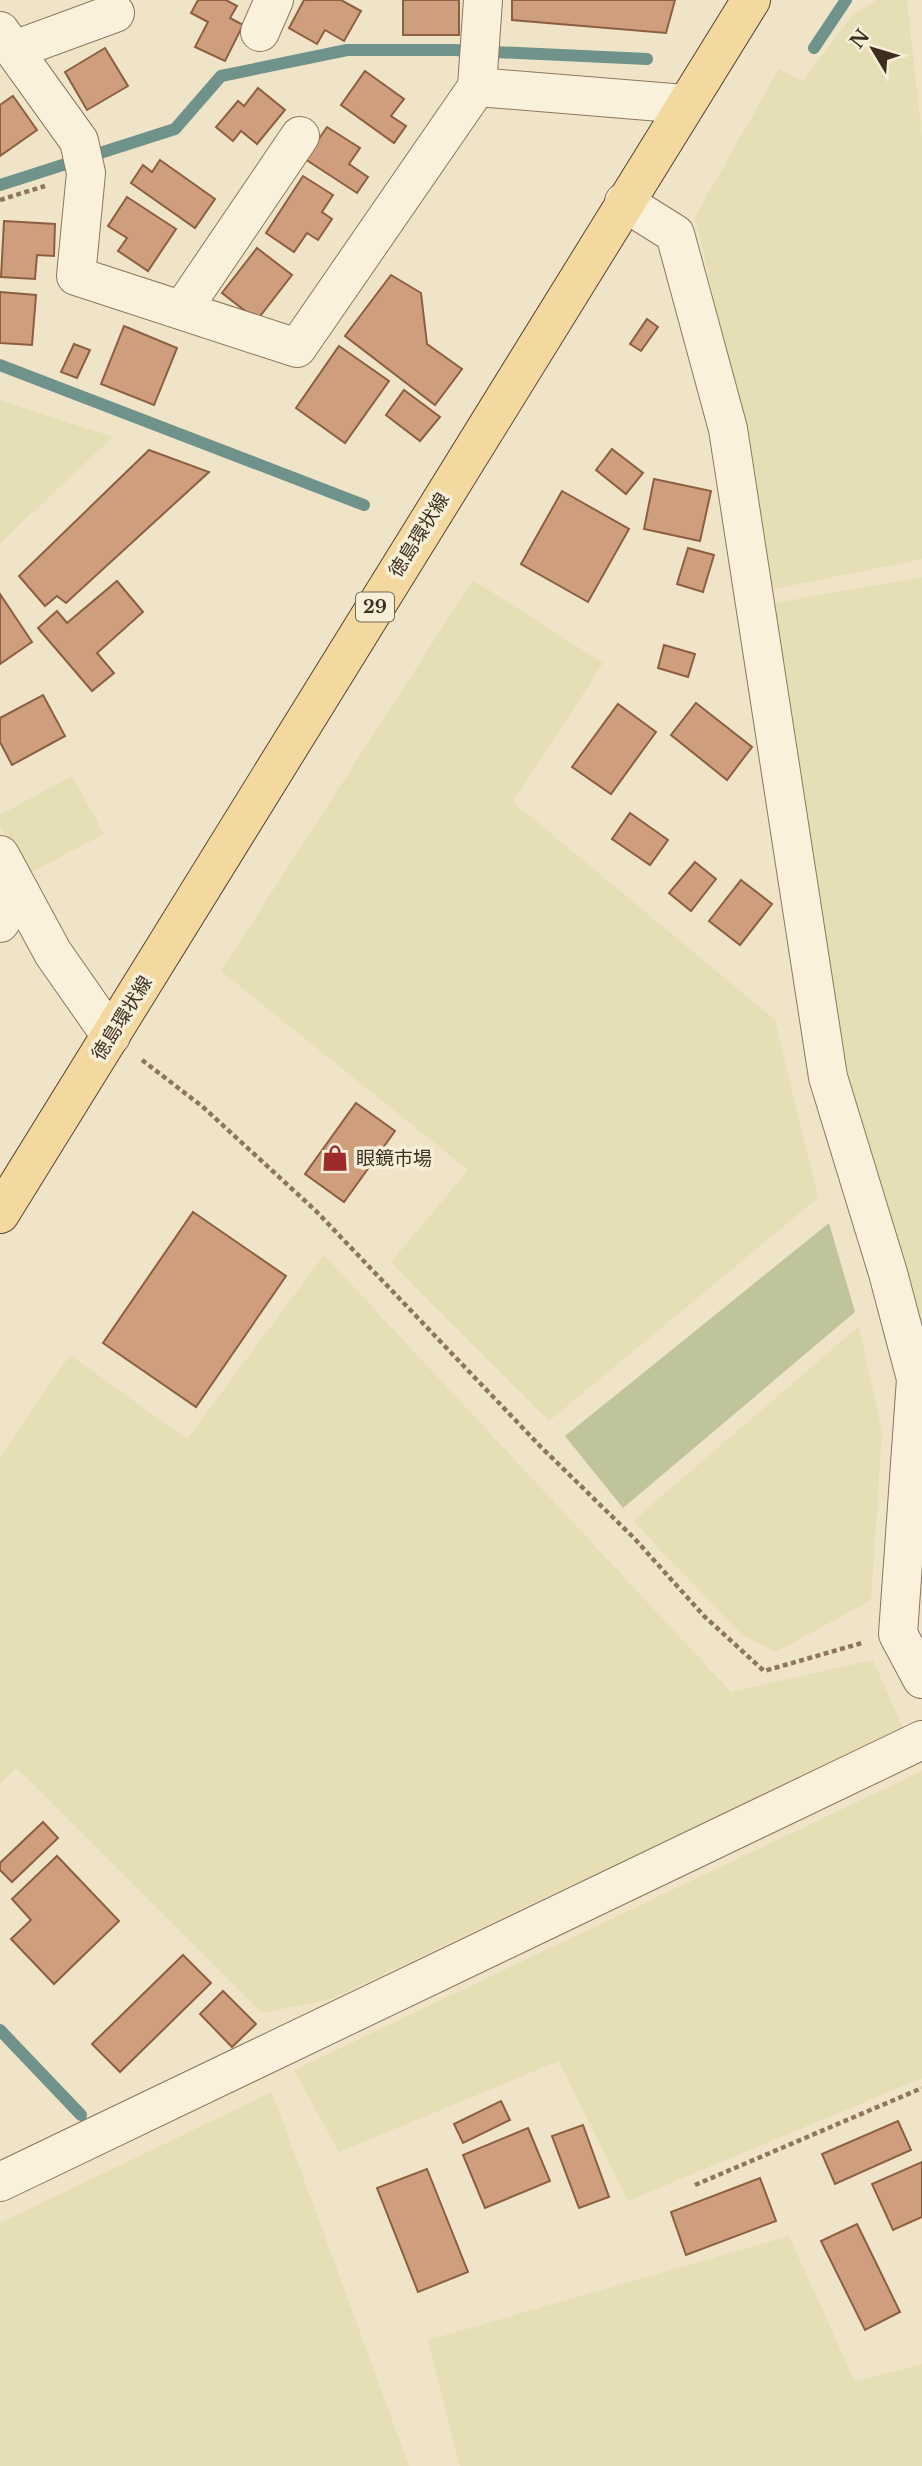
<svg xmlns="http://www.w3.org/2000/svg" width="922" height="2466" font-family="'Libre Baskerville','Noto Sans JP',serif">
<style>
.farmland{fill:#e6deb5}
.cemetery{fill:#bfc49a}
.lines{fill:none;stroke-linecap:round;stroke-linejoin:round}
.stream{stroke:#6f938a;stroke-width:12}
.building{fill:#cf9f7d;stroke:#8d5f41;stroke-width:2}
.street-casing{stroke:#8d765c;stroke-width:40}
.primary-casing{stroke:#5b4430;stroke-width:40}
.path{stroke:#8d765c;stroke-width:4.5;stroke-dasharray:5 3.5;stroke-linecap:butt}
.street{stroke:#faf1dc;stroke-width:38}
.primary{stroke:#f3d9a0;stroke-width:38}
.labels{text-anchor:middle;dominant-baseline:central;stroke-width:7;stroke-linejoin:round;paint-order:stroke}
.shield{fill:#f7eed8;stroke:#756857;stroke-width:2}
.shield-label{font-size:18px;font-weight:bold;fill:#3d2e20}
.street-label{font-size:19px;fill:#3d2e20;stroke:#f7eed8}
.poi-label{font-size:19px;fill:#3d2e20;stroke:#f7eed8;text-anchor:start}
</style>
<rect width="100%" height="100%" fill="#f0e4c8"/>
<!-- farmland -->
<g class="farmland">
<path d="M876 0H907L922 136V559L769 590 733 382 695 217 779 69 803 81 852 16Z"/>
<path d="M0 400 113 437 0 543Z"/>
<path d="M922 577V1327L833 1025 770 604Z"/>
<path d="M473 580 603 663 513 802 775 1020 818 1198 549 1421 391 1262 468 1170 221 971Z"/>
<path d="M72 776 104 834 26 875 0 826V815Z"/>
<path d="M324 1255 731 1692 873 1660 903 1728 331 1999 262 2013 17 1768 0 1784V1457L70 1355 187 1439Z"/>
<path d="M859 1326 882 1432 871 1600 776 1652 742 1635 633 1521Z"/>
<path d="M922 1771V2078L628 2201 559 2061 339 2152 294 2070Z"/>
<path d="M272 2092 409 2466H0V2223Z"/>
<path d="M789 2236 855 2382 922 2364V2466H460L428 2340Z"/>
</g>
<!-- cemetery -->
<path class="cemetery" d="M829 1223 855 1312 623 1508 565 1436Z"/>
<g class="lines">
<!-- stream -->
<g class="stream">
<path d="M814 48 846 0"/>
<path d="M0 185 175 129 221 76 347 50H453L647 59"/>
<path d="M0 365 364 505"/>
<path d="M0 2030 81 2115"/>
</g>
</g>
<!-- building -->
<g class="building">
<path d="M198 0H226L237 6 230 18 243 25 225 61 195 47 208 22 191 13Z"/>
<path d="M304 0H341L361 11 344 41 325 30 317 44 289 28Z"/>
<rect x="403" y="0" width="56" height="35"/>
<path d="M512 0H675L666 33 512 20Z"/>
<path d="M105 48 128 86 87 110 65 72Z"/>
<path d="M365 71 404 99 391 116 406 126 394 143 341 105Z"/>
<path d="M258 88 285 110 257 144 241 131 233 141 216 127 238 101 244 106Z"/>
<path d="M13 96 37 130 0 156V105Z"/>
<path d="M327 127 360 148 349 164 368 177 357 193 305 159Z"/>
<path d="M160 160 215 199 195 228 131 183 143 165 152 172Z"/>
<path d="M303 176 333 195 322 212 332 219 318 240 307 233 294 252 266 233Z"/>
<path d="M127 197 176 229 148 271 118 251 127 238 108 226Z"/>
<path d="M4 221 55 224 54 256 37 255 35 279 1 277Z"/>
<path d="M257 248 292 275 257 320 222 293Z"/>
<path d="M391 275 421 293 427 344 462 369 435 405 345 336Z"/>
<path d="M0 292 36 295 32 345 0 343Z"/>
<path d="M647 319 658 327 641 351 630 344Z"/>
<path d="M124 326 177 348 154 405 101 384Z"/>
<path d="M74 344 90 350 77 378 61 372Z"/>
<path d="M339 346 389 381 345 443 296 408Z"/>
<path d="M404 390 440 417 420 441 386 415Z"/>
<path d="M612 449 643 473 626 494 596 470Z"/>
<path d="M149 450 209 472 66 603 57 596 45 606 19 576Z"/>
<path d="M654 479 711 491 700 541 644 529Z"/>
<path d="M562 491 629 529 588 602 521 564Z"/>
<path d="M688 548 714 555 703 592 677 584Z"/>
<path d="M117 581 143 612 97 653 114 673 92 691 38 628 57 611 67 623Z"/>
<path d="M0 594 32 642 0 664Z"/>
<path d="M664 645 695 654 688 677 658 668Z"/>
<path d="M43 695 65 736 12 765 0 742V718Z"/>
<path d="M696 703 752 747 727 780 671 735Z"/>
<path d="M618 704 656 732 611 794 572 767Z"/>
<path d="M630 813 668 840 650 865 612 839Z"/>
<path d="M695 862 716 879 691 911 669 893Z"/>
<path d="M741 880 772 904 740 945 709 921Z"/>
<path d="M356 1103 395 1131 344 1202 305 1174Z"/>
<path d="M193 1212 286 1276 196 1407 103 1343Z"/>
<path d="M43 1822 58 1838 12 1882 0 1870V1863Z"/>
<path d="M57 1856 119 1921 54 1984 11 1939 31 1920 12 1899Z"/>
<path d="M183 1955 211 1983 120 2072 92 2044Z"/>
<path d="M223 1991 256 2024 232 2047 200 2014Z"/>
<path d="M501 2101 510 2120 463 2143 454 2124Z"/>
<path d="M898 2121 911 2150 835 2184 822 2154Z"/>
<path d="M583 2125 609 2197 579 2208 552 2136Z"/>
<path d="M528 2128 550 2181 485 2208 463 2155Z"/>
<path d="M922 2162V2217L893 2230 872 2184Z"/>
<path d="M427 2169 468 2272 418 2292 377 2188Z"/>
<path d="M760 2178 776 2221 686 2255 671 2212Z"/>
<path d="M857 2224 900 2312 865 2330 821 2241Z"/>
</g>
<g class="lines">
<defs>
<g id="street">
<path d="M0 31 79 141 86 173 76 276 297 348 477 87 685 104"/>
<path d="M260 32 274 0"/>
<path d="M14 50 115 13"/>
<path d="M477 87 483 0"/>
<path d="M624 202 675 234 728 429 828 1077 888 1273 916 1379 898 1634 922 1679"/>
<path d="M182 310 300 136"/>
<path d="M0 855 53 953 111 1036"/>
<path d="M0 923 20 892"/>
<path d="M0 2182 922 1740"/>
</g>
<path id="primary" d="M0 1214 751 0"/>
</defs>
<!-- street casing -->
<use href="#street" class="street-casing"/>
<!-- primary casing -->
<use href="#primary" class="primary-casing"/>
<!-- path -->
<g class="path">
<path d="M0 200 45 186"/>
<path d="M142 1060 203 1107 316 1211 540 1446 634 1538 704 1616 764 1671 862 1643"/>
<path d="M695 2185 922 2088"/>
</g>
<!-- street -->
<use href="#street" class="street"/>
<!-- primary -->
<use href="#primary" class="primary"/>
</g>
<!-- icons -->
<defs>
<symbol id="shop-bare" viewBox="-9 -9 18 18"><path d="M-5-2.5h2.3a2.7 3.5 0 0 1 5.4 0H5L5.5 6h-11ZM-1.5-2.5h3a1.5 2.3 0 0 0-3 0Z" fill="#9e2a2b" stroke="#f7eed8" stroke-width="2.5" paint-order="stroke"/></symbol>
</defs>
<g fill-rule="evenodd">
<use href="#shop-bare" x="316" y="1139" width="38" height="38"/>
</g>
<g class="labels">
<!-- shield labels -->
<rect class="shield" x="356" y="592.5" width="38" height="29" rx="5"/>
<g class="shield-label">
<text x="375" y="607">29</text>
</g>
<!-- street labels -->
<g class="street-label">
<text transform="translate(419 535) rotate(-58)">徳島環状線</text>
<text transform="translate(122 1018) rotate(-58)">徳島環状線</text>
</g>
<!-- poi labels -->
<g class="poi-label">
<text x="356" y="1158">眼鏡市場</text>
</g>
</g>
<!-- north arrow -->
<g transform="translate(873 49) rotate(308)" stroke="#f7eed8" stroke-width="5" paint-order="stroke">
<path d="M0-5L12 26L0 18L-12 26Z" fill="#3d2e20"/>
<text y="-10" font-size="19" font-weight="bold" text-anchor="middle" fill="#3d2e20">N</text>
</g>
</svg>
